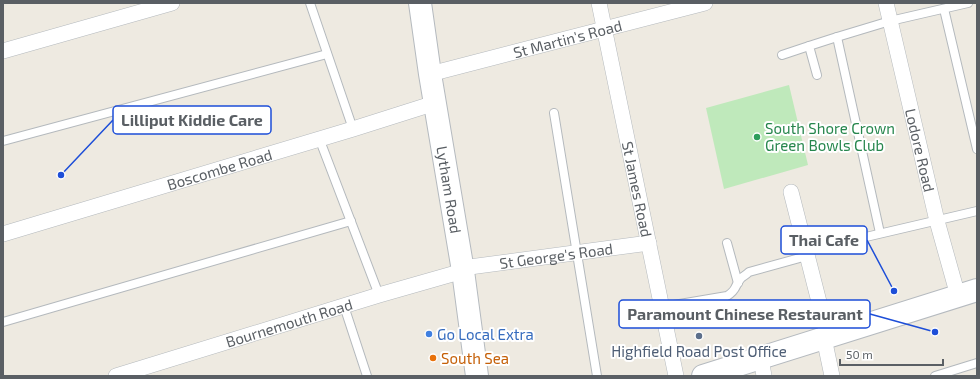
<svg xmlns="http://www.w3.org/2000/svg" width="980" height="379" font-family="'Exo 2',sans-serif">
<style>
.green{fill:#bfe9bb}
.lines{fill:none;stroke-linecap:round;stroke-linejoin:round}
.lane-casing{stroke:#b4b9bd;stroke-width:10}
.street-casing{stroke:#b4b9bd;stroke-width:16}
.secondary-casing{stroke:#b5babf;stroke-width:24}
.lane{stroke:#fff;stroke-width:8}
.street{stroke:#fff;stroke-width:15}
.secondary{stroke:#fff;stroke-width:22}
.leisure-dot{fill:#2e9e5b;stroke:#fff;stroke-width:1.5}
.shop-dot{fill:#3f7fe0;stroke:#fff;stroke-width:1.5}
.service-dot{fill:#5c6f8a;stroke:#fff;stroke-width:1.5}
.food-dot{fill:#e8710a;stroke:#fff;stroke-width:1.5}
.labels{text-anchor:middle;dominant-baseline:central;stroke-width:4;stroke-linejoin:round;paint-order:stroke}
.street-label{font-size:15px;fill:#5a5f64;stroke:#fff}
.leisure-label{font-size:15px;fill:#27864d;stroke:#fff;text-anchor:start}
.shop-label{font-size:15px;fill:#366cbe;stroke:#fff;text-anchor:start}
.service-label{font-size:15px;fill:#4e5e75;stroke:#fff}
.food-label{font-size:15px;fill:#c56008;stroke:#fff;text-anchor:start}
.leader{fill:none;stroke:#1d4ed8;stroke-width:1.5}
.callout-dot{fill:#1d4ed8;stroke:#fff;stroke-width:1.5}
.callout{fill:#fff;stroke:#1d4ed8;stroke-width:1.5}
.callout-label{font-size:16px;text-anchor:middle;font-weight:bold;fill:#5a5f64}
</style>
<rect width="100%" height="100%" fill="#eeeae1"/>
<!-- green -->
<path class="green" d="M789 85 808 165 724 189 706 108Z"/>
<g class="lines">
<defs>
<g id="lane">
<path d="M310 3 353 129"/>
<path d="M944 9 977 149"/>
<path d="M782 55 809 46"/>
<path d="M817 75 809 46 837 37"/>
<path d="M554 113 597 376"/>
<path d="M319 138 379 295"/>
<path d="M3 141 327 54"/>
<path d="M880 233 837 37 890 21 968 3"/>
<path d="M727 243 738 283"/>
<path d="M806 251 977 211"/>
<path d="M344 306 367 376"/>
<path d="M662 307 727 296C738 289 734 286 741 278 744 276 747 274 749 272L807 256"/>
<path d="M3 322 351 221"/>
<path d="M935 376 977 363"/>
</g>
<g id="street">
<path id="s1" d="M599 3 676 376"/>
<path id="s2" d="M886 3 937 221 958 296"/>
<path d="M3 51 172 3"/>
<path id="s3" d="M430 74 705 3"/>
<path d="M791 192 828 337"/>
<path id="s4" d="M3 234 353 129 435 103"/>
<path id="s5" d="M462 268 649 243"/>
<path d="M824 338 832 376"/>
<path d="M761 358 764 376"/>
<path id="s6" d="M116 376 379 295 463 271"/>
</g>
<g id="secondary">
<path id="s7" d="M420 3 430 74 463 271 477 376"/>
<path d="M703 376 977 290"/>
</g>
</defs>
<!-- lane casing -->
<use href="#lane" class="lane-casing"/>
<!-- street casing -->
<use href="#street" class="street-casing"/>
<!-- secondary casing -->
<use href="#secondary" class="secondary-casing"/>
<!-- lane -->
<use href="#lane" class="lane"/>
<!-- street -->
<use href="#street" class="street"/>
<!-- secondary -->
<use href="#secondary" class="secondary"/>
</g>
<!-- markers -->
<circle class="leisure-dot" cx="757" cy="137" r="4"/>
<circle class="shop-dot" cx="429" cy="334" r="4"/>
<circle class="service-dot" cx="699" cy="336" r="4"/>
<circle class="food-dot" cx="433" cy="358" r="4"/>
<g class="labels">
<!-- street labels -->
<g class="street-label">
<text stroke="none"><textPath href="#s3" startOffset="142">St Martin's Road</textPath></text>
<text stroke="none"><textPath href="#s2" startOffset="151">Lodore Road</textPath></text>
<text stroke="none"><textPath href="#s4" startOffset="226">Boscombe Road</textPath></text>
<text stroke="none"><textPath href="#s7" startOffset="189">Lytham Road</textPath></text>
<text stroke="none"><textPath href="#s1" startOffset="190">St James Road</textPath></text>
<text stroke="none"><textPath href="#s5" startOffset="95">St George's Road</textPath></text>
<text stroke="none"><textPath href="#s6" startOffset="181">Bournemouth Road</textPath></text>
</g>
<!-- leisure labels -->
<g class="leisure-label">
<text x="765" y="128">South Shore Crown<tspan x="765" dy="17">Green Bowls Club</tspan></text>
</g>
<!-- shop labels -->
<g class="shop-label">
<text x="437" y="334">Go Local Extra</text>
</g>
<!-- service labels -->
<g class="service-label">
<text x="699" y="351">Highfield Road Post Office</text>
</g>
<!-- food labels -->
<g class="food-label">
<text x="441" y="358">South Sea</text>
</g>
</g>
<!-- callouts -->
<path class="leader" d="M61 175L113 120M894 291L867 240M935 332L870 314"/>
<g class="callout-dot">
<circle cx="61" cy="175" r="4"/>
<circle cx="894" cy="291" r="4"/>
<circle cx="935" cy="332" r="4"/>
</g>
<g class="callout">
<rect x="113" y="106" width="158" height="28" rx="4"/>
<rect x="781" y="226" width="86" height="28" rx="4"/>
<rect x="619" y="300" width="251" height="28" rx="4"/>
</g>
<g class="callout-label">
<text x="192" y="126">Lilliput Kiddie Care</text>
<text x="824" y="246">Thai Cafe</text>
<text x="745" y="320">Paramount Chinese Restaurant</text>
</g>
<!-- border -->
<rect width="980" height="379" fill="none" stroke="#5a5f64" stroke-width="8"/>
<!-- scale -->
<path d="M840 359v6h103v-6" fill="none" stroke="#5a5f64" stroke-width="2"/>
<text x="846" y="359" font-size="12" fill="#5a5f64" stroke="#ffffff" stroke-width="3" paint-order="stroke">50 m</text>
</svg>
